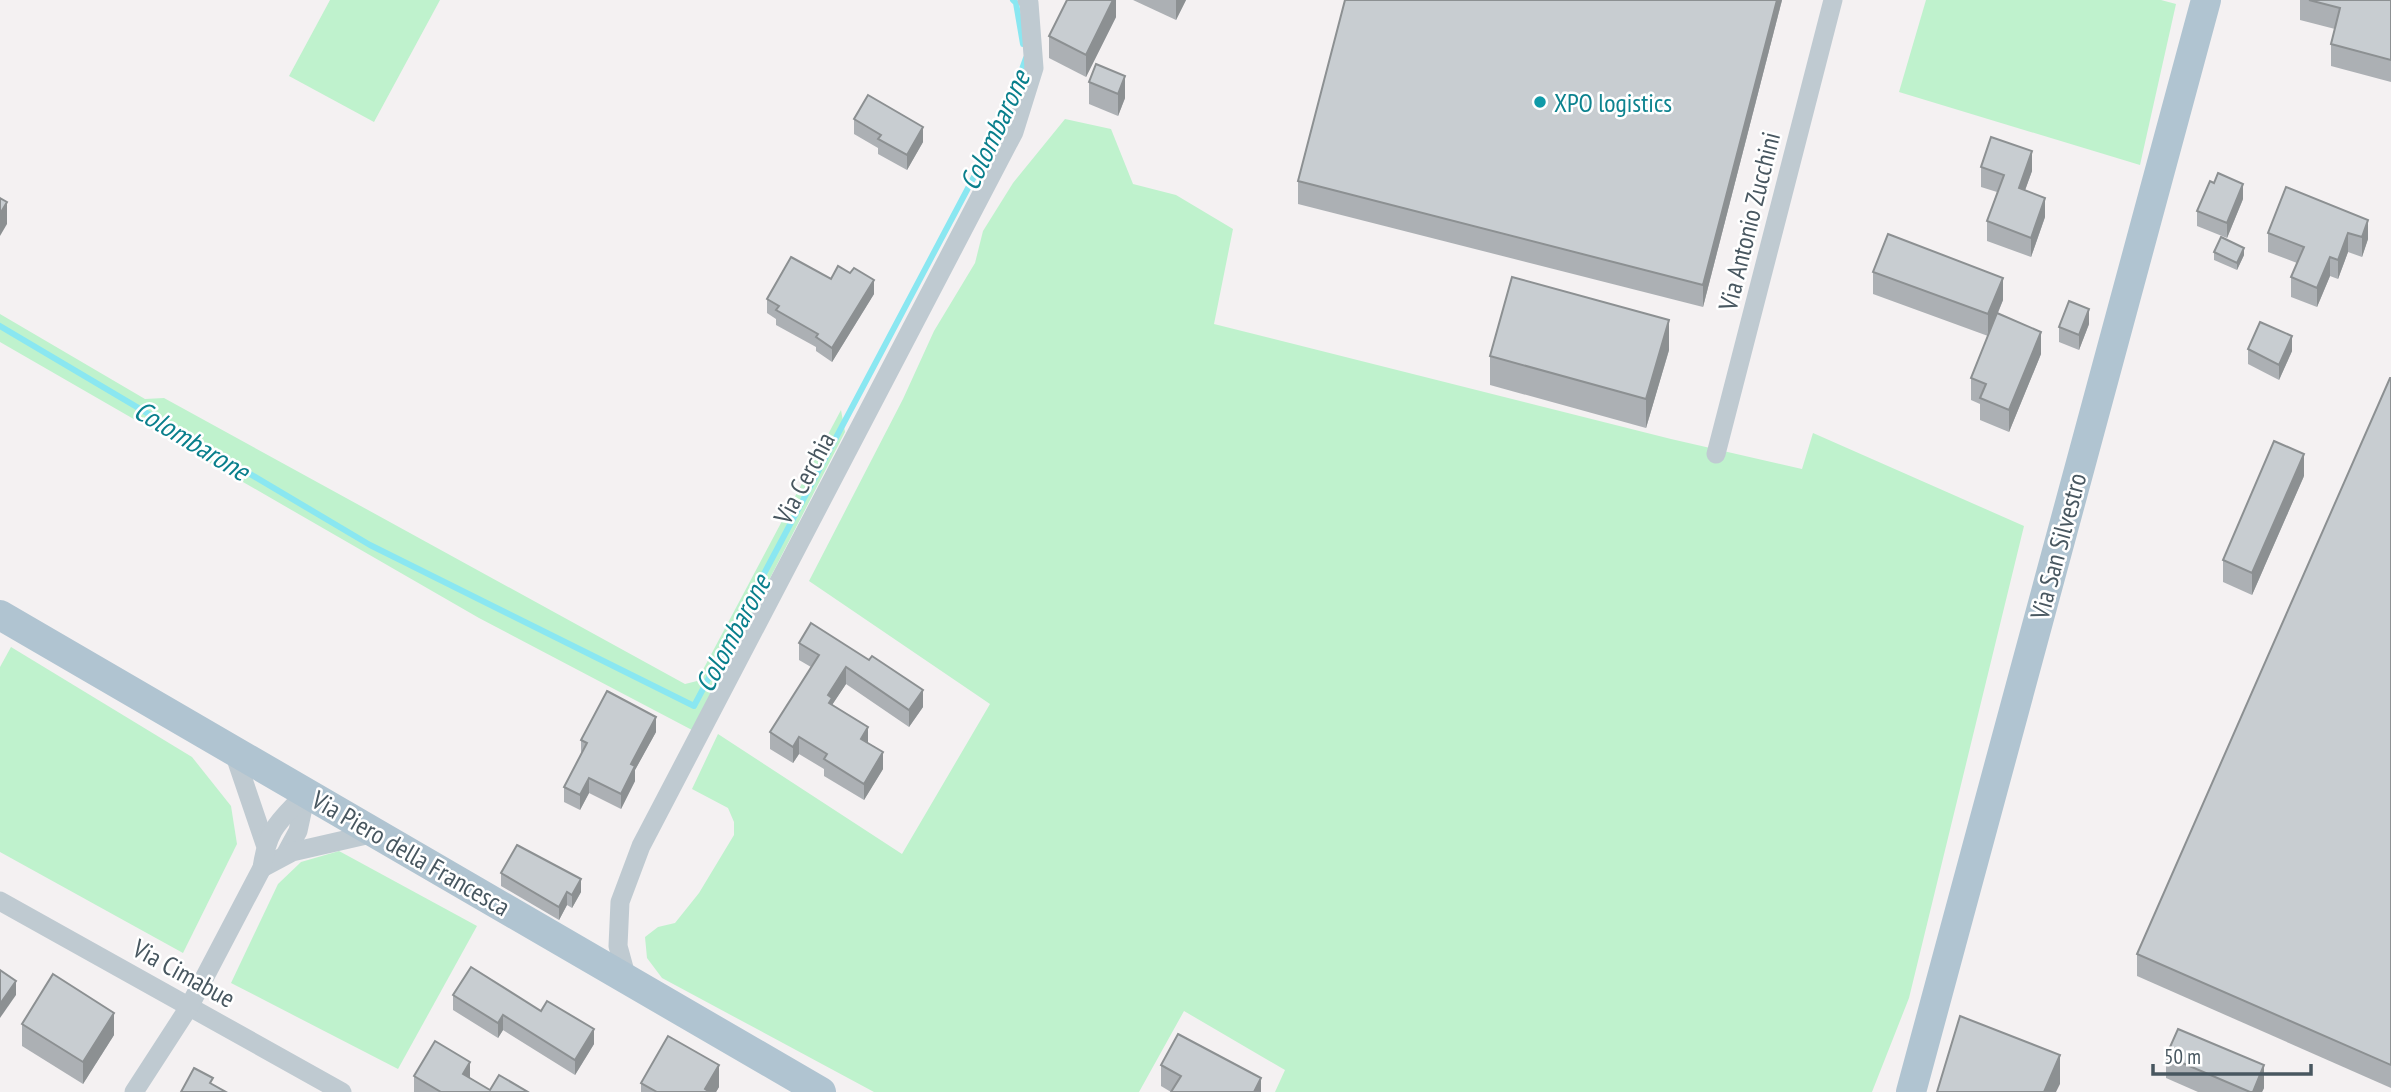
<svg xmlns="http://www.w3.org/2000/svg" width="2391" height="1092" font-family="'PT Sans Narrow',sans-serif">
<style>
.green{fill:#bff2cd}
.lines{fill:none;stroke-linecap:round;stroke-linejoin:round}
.stream{stroke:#8ae7f1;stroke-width:6}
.street{stroke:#bfcad1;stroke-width:19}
.primary{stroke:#b0c4d1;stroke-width:30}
.wall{fill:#acb0b4}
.shaded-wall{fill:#8c9092}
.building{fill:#c8cdd1;stroke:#8c9092;stroke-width:2}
.culture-dot{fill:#0f9aa8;stroke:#fff;stroke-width:2.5}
.labels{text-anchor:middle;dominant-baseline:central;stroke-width:5;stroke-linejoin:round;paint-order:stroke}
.culture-label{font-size:26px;fill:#0d838f;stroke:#fff;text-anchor:start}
.street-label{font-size:26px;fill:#485760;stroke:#fff}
.water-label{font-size:28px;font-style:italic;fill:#097f8c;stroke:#fff}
</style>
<rect width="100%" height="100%" fill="#f4f1f2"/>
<!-- green -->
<g class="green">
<path d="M330 0H440L374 122 289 76Z"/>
<path d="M1926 0H2161L2176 4 2140 165 1899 92Z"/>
<path d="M1065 119 1111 129 1133 184 1176 195 1233 229 1214 324 1671 439 1802 469 1813 433 2024 526 1909 998 1872 1092H1275L1285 1070 1184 1011 1139 1092H874L662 978 647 958 645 937 658 927 675 923 699 893 734 835V822L728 808 692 789 718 734 902 854 990 704 809 581 903 399 934 331 975 263 983 231 1013 183Z"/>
<path d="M0 314 145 399 164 398 685 684 697 681 841 410 845 432 692 730 479 618 0 342Z"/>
<path d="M11 647 192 757 231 806 237 844 183 953 0 852V667Z"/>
<path d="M339 851 477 926 398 1069 231 983 278 884 301 862Z"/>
</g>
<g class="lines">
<!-- stream -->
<g class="stream">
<path d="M1013 0 1016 3 1023 44"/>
<path d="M0 326 370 545 694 706 1003 122 1026 58"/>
</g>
<!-- street -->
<g class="street">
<path d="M1716 454 1833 0"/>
<path d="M233 750 265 844"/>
<path d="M285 855 298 831 306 794"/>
<path d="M262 868 292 852 375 833"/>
<path d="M0 901 342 1092"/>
<path d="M627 979 618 946 620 902 641 846 1014 132 1034 68 1029 3 1027 0"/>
<path d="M134 1092 189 1007 262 868C268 827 279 822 306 793"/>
</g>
<!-- primary -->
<g class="primary">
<path d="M0 615 821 1092"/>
<path d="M1911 1092 2206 0"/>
</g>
</g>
<!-- wall -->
<g class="wall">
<path d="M1116 0V17L1086 77 1049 58V36Z"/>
<path d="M1133 0H1186L1176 20Z"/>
<path d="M1345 0H1782L1703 307 1298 204V181Z"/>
<path d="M2300 0H2391V82L2331 66V44L2335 29 2300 20Z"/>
<path d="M1096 64 1125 98 1118 116 1089 104V82Z"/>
<path d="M854 119 923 142 907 170 878 154V148L854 134Z"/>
<path d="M1981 167 2032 171 2025 190 2045 217 2031 257 1987 241V221L1997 192 1981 187Z"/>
<path d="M2286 187 2368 239 2362 257 2348 252 2338 279 2330 276 2317 307 2291 297V277L2297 263 2268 252V233Z"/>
<path d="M2243 199 2227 238 2197 226V211Z"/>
<path d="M2214 252 2244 255 2237 270 2214 260Z"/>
<path d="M1873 272 2003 300 1998 313 2041 354 2009 432 1980 420V404L1971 400V378L1988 336 1873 294Z"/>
<path d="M831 279 874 294 832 362 816 351V347L776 325V319L767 313V299Z"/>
<path d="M2089 324 2079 350 2059 342V327Z"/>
<path d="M2248 349 2292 351 2279 380 2248 364Z"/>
<path d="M1669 350 1646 428 1490 385V356Z"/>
<path d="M2391 378V1088L2137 976V954Z"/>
<path d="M2304 476 2252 595 2223 582V560Z"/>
<path d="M799 643 923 707 909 727 846 684 832 705 868 743 883 769 864 800 824 776V769L799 754 793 763 770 749V732L811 667 799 660Z"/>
<path d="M656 732 635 770V781L621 809 589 793 580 810 564 802V787L581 754V740Z"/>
<path d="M501 873 581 892 572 908 567 905 559 920 501 886Z"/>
<path d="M453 995 594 1044 575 1075 503 1030 498 1038 453 1010Z"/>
<path d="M22 1024 114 1035 83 1084 22 1046Z"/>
<path d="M2166 1056 2264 1088 2262 1092H2198L2166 1078Z"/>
<path d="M1161 1065 1261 1092H1171L1161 1086Z"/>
<path d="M414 1076 470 1078 490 1090 528 1092H414Z"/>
<path d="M641 1083 719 1087 716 1092H641Z"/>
</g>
<!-- shaded-wall -->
<g class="shaded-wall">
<path d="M1113 0H1116V17L1086 77V55Z"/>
<path d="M1176 0H1186L1176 20Z"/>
<path d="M1777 0H1782L1703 307V285Z"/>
<path d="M1125 76V98L1118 116V94Z"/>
<path d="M923 127V142L907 170V155Z"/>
<path d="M2032 151V171L2019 207V188Z"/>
<path d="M2243 184V199L2227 238V223Z"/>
<path d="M2045 198V217L2031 257V238Z"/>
<path d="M7 202V224L0 236V214Z"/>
<path d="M2368 220V239L2362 257V237Z"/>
<path d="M2348 233V252L2338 279V260Z"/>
<path d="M2244 248V255L2237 270V263Z"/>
<path d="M2330 257V276L2317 307V288Z"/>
<path d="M2003 278V300L1988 336V314Z"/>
<path d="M874 280V294L832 362V348Z"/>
<path d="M2089 309V324L2079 350V335Z"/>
<path d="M1669 320V350L1646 428V399Z"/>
<path d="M2041 332V354L2009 432V410Z"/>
<path d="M2292 336V351L2279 380V365Z"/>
<path d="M2304 454V476L2252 595V573Z"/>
<path d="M846 667V684L832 705V715L828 695Z"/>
<path d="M923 690V707L909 727V710Z"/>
<path d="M656 717V732L635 770V781L621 809V794L631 764Z"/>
<path d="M868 727V744L861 739Z"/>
<path d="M799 737V754L793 763V747Z"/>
<path d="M883 752V769L864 800V784Z"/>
<path d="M589 778V793L580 810V795Z"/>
<path d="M581 879V892L572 908V895Z"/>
<path d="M567 892V905L559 920V907Z"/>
<path d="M16 981V995L0 1018V1004Z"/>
<path d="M114 1013V1035L83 1084V1062Z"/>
<path d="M503 1015V1030L498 1038V1023Z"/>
<path d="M594 1029V1044L575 1075V1060Z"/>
<path d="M2060 1055V1084L2056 1092H2044Z"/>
<path d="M470 1062V1084L463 1074Z"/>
<path d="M719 1065V1087L716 1092H705V1089Z"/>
<path d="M2264 1065V1088L2262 1092H2253Z"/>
<path d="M1261 1078V1092H1254Z"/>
</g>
<!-- building -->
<g class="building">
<path d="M1067 0H1113L1086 55 1049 36Z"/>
<path d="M1345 0H1777L1703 285 1298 181Z"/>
<path d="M2309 0H2391V60L2331 44 2340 8Z"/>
<path d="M1096 64 1125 76 1118 94 1089 82Z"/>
<path d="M868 95 923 127 907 155 878 139 881 135 854 119Z"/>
<path d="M1991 137 2032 151 2019 188 2045 198 2031 238 1987 221 2004 175 1981 167Z"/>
<path d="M2218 173 2243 184 2227 223 2197 211 2210 181 2214 183Z"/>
<path d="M2286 187 2368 220 2362 237 2348 233 2338 260 2330 257 2317 288 2291 277 2304 247 2268 233Z"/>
<path d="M0 198 7 202 0 214Z"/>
<path d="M1888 234 2003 278 1988 314 1873 272Z"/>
<path d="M2221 237 2244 248 2237 263 2214 252Z"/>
<path d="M791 257 831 279 838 266 850 273 854 268 874 280 832 348 816 337 818 334 776 310 779 306 767 299Z"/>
<path d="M1512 277 1669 320 1646 399 1490 356Z"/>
<path d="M2069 301 2089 309 2079 335 2059 327Z"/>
<path d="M1997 313 2041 332 2009 410 1980 398 1986 384 1971 378Z"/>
<path d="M2260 322 2292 336 2279 365 2248 349Z"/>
<path d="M2390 378H2391V1065L2137 954Z"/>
<path d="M2274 441 2304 454 2252 573 2223 560Z"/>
<path d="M811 623 869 660 872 656 923 690 909 710 846 667 828 695 832 698 829 703 868 727 861 739 883 752 864 784 824 759 827 754 799 737 793 747 770 732 819 655 799 643Z"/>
<path d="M607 691 656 717 631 764 635 766 621 794 589 778 580 795 564 787 587 743 581 740Z"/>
<path d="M517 845 581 879 572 895 567 892 559 907 501 873Z"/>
<path d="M471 967 541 1011 547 1001 594 1029 575 1060 503 1015 498 1023 453 995Z"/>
<path d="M0 970 16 981 0 1004Z"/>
<path d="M53 974 114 1013 83 1062 22 1024Z"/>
<path d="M1960 1016 2060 1055 2044 1092H1937Z"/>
<path d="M2178 1029 2264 1065 2253 1092H2250L2166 1056Z"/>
<path d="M1178 1034 1261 1078 1254 1092H1171L1181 1076 1161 1065Z"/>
<path d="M668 1036 719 1065 705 1089 710 1092H657L641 1083Z"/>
<path d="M435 1041 470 1062 463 1074 490 1090 499 1075 528 1092H441L414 1076Z"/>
<path d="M194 1068 213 1078 210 1083 226 1092H181Z"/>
</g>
<!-- markers -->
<circle class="culture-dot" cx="1540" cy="102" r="7"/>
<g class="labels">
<!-- culture labels -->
<g class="culture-label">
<text x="1554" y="102">XPO logistics</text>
</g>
<!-- street labels -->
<g class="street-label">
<text transform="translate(1749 221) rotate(-76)">Via Antonio Zucchini</text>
<text transform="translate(804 478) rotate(-62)">Via Cerchia</text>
<text transform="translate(2058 546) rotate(-75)">Via San Silvestro</text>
<text transform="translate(411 853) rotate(30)">Via Piero della Francesca</text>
<text transform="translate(184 973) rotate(29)">Via Cimabue</text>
</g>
<!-- water labels -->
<g class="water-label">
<text transform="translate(994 130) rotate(-65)">Colombarone</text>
<text transform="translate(192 440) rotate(31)">Colombarone</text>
<text transform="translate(732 633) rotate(-62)">Colombarone</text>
</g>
</g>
<!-- scale -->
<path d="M2153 1064v10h158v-10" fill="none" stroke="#485760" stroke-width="3.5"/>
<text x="2164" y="1064" font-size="21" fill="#485760" stroke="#ffffff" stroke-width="5" paint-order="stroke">50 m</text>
</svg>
